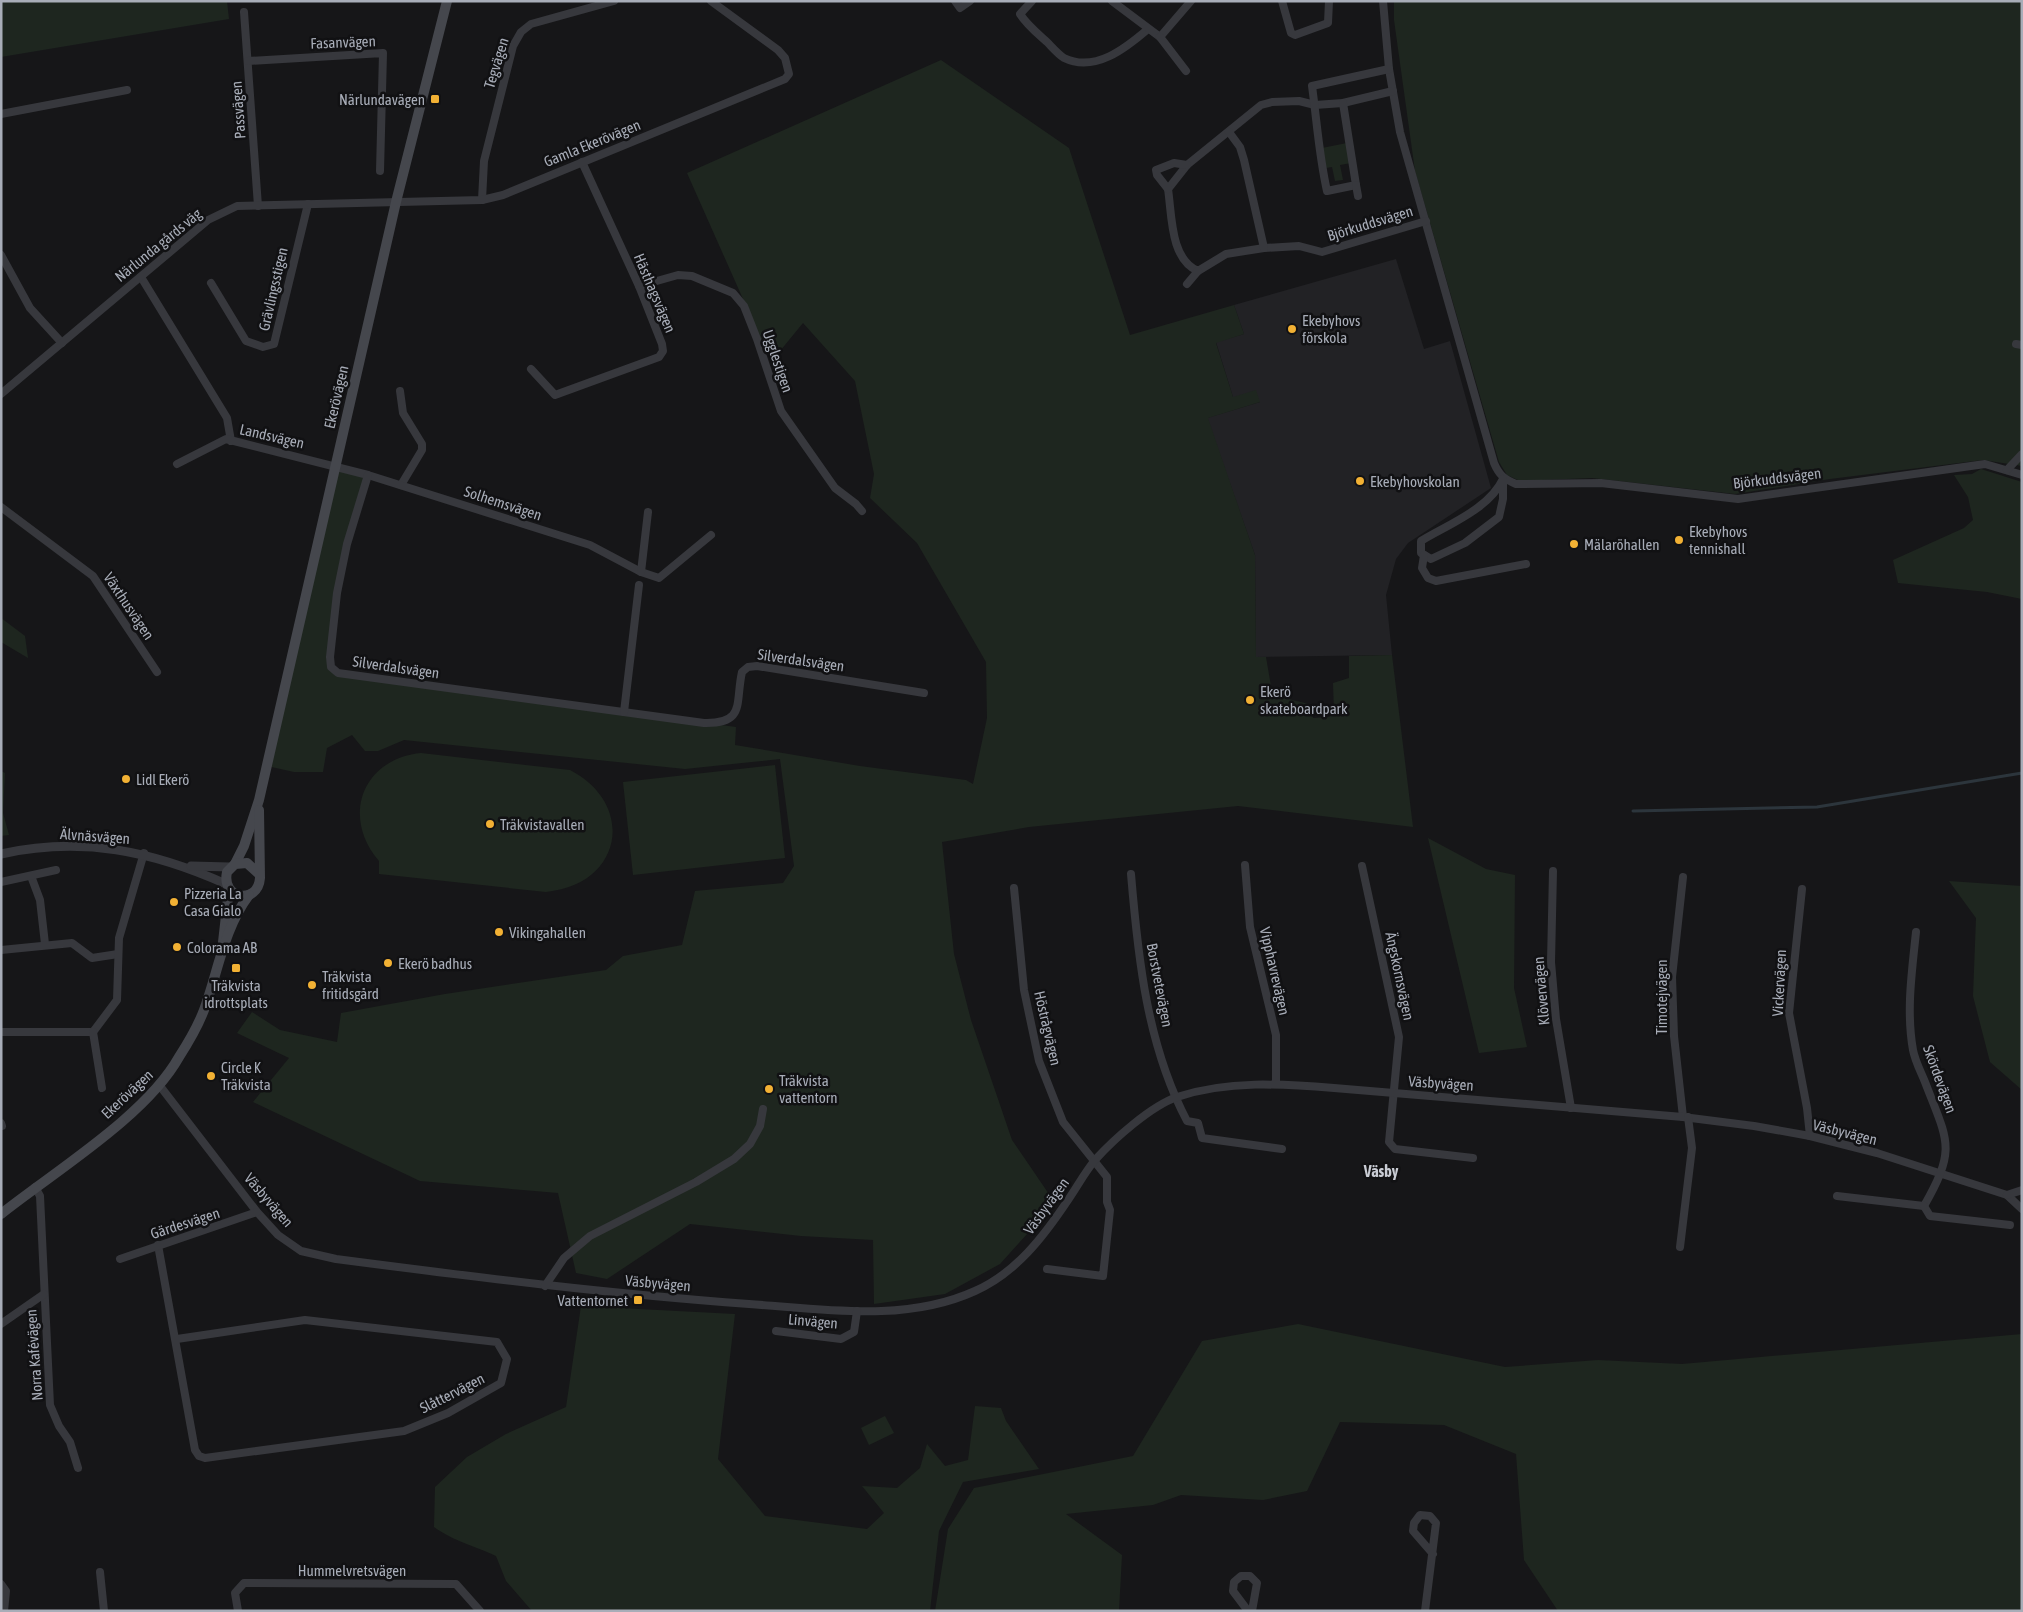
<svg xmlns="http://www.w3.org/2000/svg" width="2023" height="1612" font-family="'Asap Condensed',sans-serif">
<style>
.built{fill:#222225}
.green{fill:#1e261f}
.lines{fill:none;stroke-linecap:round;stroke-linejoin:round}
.stream{stroke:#2c353c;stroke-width:3}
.minor{stroke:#37383d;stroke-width:8}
.tertiary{stroke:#37383d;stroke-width:9}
.secondary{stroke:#45474d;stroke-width:10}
.poi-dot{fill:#f2b134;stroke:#111113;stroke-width:2}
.labels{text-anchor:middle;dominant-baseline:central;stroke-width:5;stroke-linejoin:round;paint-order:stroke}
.street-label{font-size:15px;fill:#a8adb8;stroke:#111113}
.poi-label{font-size:15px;fill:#a8adb8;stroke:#111113;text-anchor:start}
.neighbourhood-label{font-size:16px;font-weight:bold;fill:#c9ccd4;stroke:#111113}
</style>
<rect width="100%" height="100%" fill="#161618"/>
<!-- built -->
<path class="built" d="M1396 259 1424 349 1450 341 1491 488 1408 543 1396 559 1386 595 1392 655 1256 657 1255 555 1207 418 1260 402 1233 397 1216 342 1244 334 1234 305Z"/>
<!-- green -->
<g class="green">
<path d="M1 1H227L229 19 1 57Z"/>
<path d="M1394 1H2022V466L1983 460 1830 479 1735 494 1592 478 1520 481 1507 475 1499 462 1415 171 1394 20Z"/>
<path d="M941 60 1069 148 1130 335 1234 305 1244 334 1216 343 1233 397 1256 390 1260 402 1208 418 1255 555 1256 657H1266L1272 692 1276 696 1309 704 1313 718 1329 717 1334 713 1333 683 1349 678V656L1392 655 1413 827 1238 806 1029 827 942 842 954 954 971 1020 1012 1140 1055 1203 1000 1264 945 1294 874 1304 873 1240 801 1236 690 1224 607 1279 576 1273 558 1193 420 1181 253 1102 289 1058 237 1033 252 1012 280 1030 337 1042 341 1013 445 994 606 970 623 956 682 945 695 891 783 883 794 866 780 759 685 769 404 740 378 751H365L352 735 327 748 323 772H294L267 766 335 466 368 475 347 544 330 657 338 673 736 727 735 745 860 766 966 780 973 784 987 718 986 662 917 543 870 498 874 474 855 381 803 323 771 362 687 173Z"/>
<path d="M1347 143 1351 163 1340 165 1343 180 1335 181 1332 167 1326 168 1322 148Z"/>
<path d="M1981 469 2022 482V599L1987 592 1898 583 1893 560 1964 528 1973 520 1968 497 1954 475 1972 474Z"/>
<path d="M1 618 25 636 28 658 1 642Z"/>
<path d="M421 753 570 770C637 805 622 885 546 892L379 874V861C341 817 362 759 421 753Z"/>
<path d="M775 765 785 858 633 875 623 782Z"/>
<path d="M1 771 5 773 3 813 9 835 1 836Z"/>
<path d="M1428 838 1486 869 1515 875 1514 988 1527 1047 1479 1053Z"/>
<path d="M1949 881 2022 886V1090L1990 1062 1973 996 1976 918Z"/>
<path d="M581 1306 735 1314 718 1459 765 1516 867 1529 884 1513 862 1486 897 1488 920 1468 927 1444 945 1466 968 1460 975 1406 1001 1408 1006 1421 1039 1469 963 1482 939 1531 930 1611H532L506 1581 496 1556C473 1545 455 1542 434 1527L435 1487 467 1457 506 1434 566 1407Z"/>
<path d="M1298 1324 1505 1367 1598 1360 1682 1364 2022 1334V1611H1558L1524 1560 1516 1454 1444 1425 1340 1422 1307 1491 1263 1500 1181 1495 1153 1505 1066 1514 1122 1555 1119 1611H935L948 1529 974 1488 1133 1456 1202 1341Z"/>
<path d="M885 1416 894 1433 869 1445 861 1428Z"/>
</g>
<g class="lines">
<!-- stream -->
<path class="stream" d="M1633 811 1817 807 2022 773"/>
<!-- minor -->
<g class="minor">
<path d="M955 1 960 8 970 1"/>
<path d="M1032 1 1020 14C1027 25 1037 33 1047 42 1052 47 1058 54 1064 58 1095 73 1126 48 1148 29"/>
<path d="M1112 1 1160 37 1191 1"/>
<path d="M1282 1 1291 33 1295 35 1328 23 1329 1"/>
<path d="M1383 1 1389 69 1400 132 1494 463C1499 475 1504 479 1516 484L1601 483 1738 499 1985 464 2022 475"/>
<path d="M244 12 258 206"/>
<path d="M1160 37 1186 71"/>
<path d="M248 61 383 53 380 171"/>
<path d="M1393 91 1343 103 1315 105 1299 101 1272 102 1261 105 1187 165 1168 189C1172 215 1170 259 1198 271L1226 254 1264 248 1299 246 1322 252 1426 221"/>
<path d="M1343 103 1356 185 1327 191C1319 156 1317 122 1312 86L1389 69"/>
<path d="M1 114 127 90"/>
<path d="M1229 132 1240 147 1244 160 1264 248"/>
<path d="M1356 185 1358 196"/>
<path d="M1168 189 1157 175 1156 170 1174 163 1187 165"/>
<path d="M482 200 484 161 513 46 521 32 531 24 614 1"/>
<path d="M1 255 30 308 62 343"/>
<path d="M141 277 227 418 231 441"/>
<path d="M211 283 246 341 263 347 274 344 308 204"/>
<path d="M1187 284 1198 271"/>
<path d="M639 286 678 275 692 276 733 293 744 306 757 339 781 411 835 488 856 504 862 511"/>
<path d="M2016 344 2022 345"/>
<path d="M531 369 555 395 659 357 663 351 662 344 639 286 582 162"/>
<path d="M400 391 403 413 422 444V450L401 485"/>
<path d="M1 394 208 220 237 206 482 200 503 195 785 79 789 74 785 58 778 50 711 1"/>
<path d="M177 464 226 439 368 475 590 545 641 572 659 578 711 535"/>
<path d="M2007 470 2022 454"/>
<path d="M368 475 347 544 337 593 330 657 331 667 338 673 704 723C746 724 735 703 742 672L748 667 757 666 924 693"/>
<path d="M1503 479V499L1499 517 1465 543 1431 559 1421 553V541C1449 524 1489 509 1503 479Z"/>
<path d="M1 507 93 576 157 672"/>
<path d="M1424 555 1422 568 1428 578 1436 581 1526 564"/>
<path d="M641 572 648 512"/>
<path d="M624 712 639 585"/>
<path d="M1245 865 1250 927 1276 1035V1084"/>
<path d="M1362 866 1399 1037 1389 1142 1395 1149 1473 1158"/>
<path d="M1553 871 1551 962 1556 1019 1571 1108"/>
<path d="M1131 874C1138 958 1147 1045 1187 1121L1198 1123 1202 1138 1282 1149"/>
<path d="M31 876 40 900 45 944"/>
<path d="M1683 877 1672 977 1674 1036 1683 1117"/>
<path d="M1 882 56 870"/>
<path d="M1014 888 1024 990 1039 1061 1063 1122 1107 1177V1202L1110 1210 1103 1276 1047 1269"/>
<path d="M1802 889 1789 1013 1807 1108 1810 1136"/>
<path d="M1 950 72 943 92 958 118 954"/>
<path d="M1 1032H93L117 1000 119 938 144 853"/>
<path d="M93 1032 102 1088"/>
<path d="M160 1086 257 1212 278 1235 301 1251 336 1259C474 1277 611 1294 749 1304 823 1309 905 1323 975 1291 1016 1273 1044 1236 1068 1200 1077 1187 1085 1172 1095 1160 1114 1139 1151 1106 1177 1097 1228 1080 1282 1084 1334 1088L1683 1117 1754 1126 1810 1136 1877 1153 2007 1195 2022 1209"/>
<path d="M1 1123 2 1126"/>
<path d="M35 1187 40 1196 50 1405 59 1426 70 1442 78 1468"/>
<path d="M2007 1195 2022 1190"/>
<path d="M1837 1196 1924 1206C1957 1148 1948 1142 1925 1082 1921 1072 1915 1061 1913 1050 1906 1011 1912 971 1916 932"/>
<path d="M1924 1206 1930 1216 2010 1225"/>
<path d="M158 1245 195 1450 199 1456 205 1458 404 1431 448 1413 501 1383 507 1359 497 1342 305 1320 177 1339"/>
<path d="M1680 1247 1692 1148 1688 1117"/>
<path d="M120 1259 257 1212"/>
<path d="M545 1286 564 1258 590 1236 696 1182 734 1159 750 1144 760 1126 763 1109"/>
<path d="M1 1324 44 1294"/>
<path d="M776 1331 841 1339 854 1332 857 1311"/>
<path d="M100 1572 104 1611"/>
<path d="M1 1584 6 1591 4 1611"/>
<path d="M238 1611 235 1593 244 1583 456 1584 480 1611"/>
<path d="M1248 1611 1233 1591 1234 1582 1241 1576H1250L1257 1583 1252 1611"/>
<path d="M1425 1611 1436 1523 1430 1516 1420 1515 1414 1523 1413 1531 1433 1554"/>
</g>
<!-- tertiary -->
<g class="tertiary">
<path d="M1 854C82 836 152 851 226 884"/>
<path d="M191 866 230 867"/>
</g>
<!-- secondary -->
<g class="secondary">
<path d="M235 864 244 846 259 800 396 202 447 1"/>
<path d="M258 873 247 863 235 864 227 872C221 900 258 905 260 878L259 810"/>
<path d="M223 942 229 889"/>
<path d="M1 1214C55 1171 146 1116 179 1057 188 1043 198 1026 204 1010 218 972 224 928 249 895"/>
</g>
</g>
<!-- markers -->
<g class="poi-dot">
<rect x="430" y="94" width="10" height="10" rx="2.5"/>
<circle cx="1292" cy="329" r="5"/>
<circle cx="1360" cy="481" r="5"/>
<circle cx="1679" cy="540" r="5"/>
<circle cx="1574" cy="544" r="5"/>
<circle cx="1250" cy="700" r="5"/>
<circle cx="126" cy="779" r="5"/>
<circle cx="490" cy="824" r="5"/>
<circle cx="174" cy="902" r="5"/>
<circle cx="499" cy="932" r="5"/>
<circle cx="177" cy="947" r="5"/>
<circle cx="388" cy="963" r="5"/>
<rect x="231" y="963" width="10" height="10" rx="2.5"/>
<circle cx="312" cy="985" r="5"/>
<circle cx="211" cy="1076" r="5"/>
<circle cx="769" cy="1089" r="5"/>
<rect x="633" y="1295" width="10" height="10" rx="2.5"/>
</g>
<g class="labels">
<!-- street labels -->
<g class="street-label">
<text transform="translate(343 42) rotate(-2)">Fasanvägen</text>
<text transform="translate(496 63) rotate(-73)">Tegvägen</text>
<text transform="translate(238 110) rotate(-94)">Passvägen</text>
<text transform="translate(592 143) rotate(-22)">Gamla Ekerövägen</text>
<text transform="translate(1370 223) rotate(-17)">Björkuddsvägen</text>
<text transform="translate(158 245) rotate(-39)">Närlunda gårds väg</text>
<text transform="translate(273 289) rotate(-77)">Grävlingsstigen</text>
<text transform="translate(655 293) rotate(67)">Hästhagsvägen</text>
<text transform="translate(778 361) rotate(71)">Ugglestigen</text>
<text transform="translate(336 397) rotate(-77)">Ekerövägen</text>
<text transform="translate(272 436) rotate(13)">Landsvägen</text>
<text transform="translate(1777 478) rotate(-7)">Björkuddsvägen</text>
<text transform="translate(503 503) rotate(18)">Solhemsvägen</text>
<text transform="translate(129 606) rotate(56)">Växthusvägen</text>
<text transform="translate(801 660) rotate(8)">Silverdalsvägen</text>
<text transform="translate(396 667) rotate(8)">Silverdalsvägen</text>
<text transform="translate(95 836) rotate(4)">Älvnäsvägen</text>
<text transform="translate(1275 971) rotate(77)">Vipphavrevägen</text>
<text transform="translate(1400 976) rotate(78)">Ängskornsvägen</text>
<text transform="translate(1779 983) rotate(-87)">Vickervägen</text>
<text transform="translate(1160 985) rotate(79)">Borstvetevägen</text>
<text transform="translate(1541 991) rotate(-95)">Klövervägen</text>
<text transform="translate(1661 997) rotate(-90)">Timotejvägen</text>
<text transform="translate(1048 1028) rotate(77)">Höstrågvägen</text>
<text transform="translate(1940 1079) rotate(70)">Skördevägen</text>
<text transform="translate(1441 1083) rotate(4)">Väsbyvägen</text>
<text transform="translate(127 1094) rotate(-43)">Ekerövägen</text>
<text transform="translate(1845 1132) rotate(14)">Väsbyvägen</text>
<text transform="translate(269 1200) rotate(49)">Väsbyvägen</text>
<text transform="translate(1046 1206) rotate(-54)">Väsbyvägen</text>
<text transform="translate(185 1223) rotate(-18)">Gärdesvägen</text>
<text transform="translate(658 1283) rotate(5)">Väsbyvägen</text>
<text transform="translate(813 1321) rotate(5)">Linvägen</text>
<text transform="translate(34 1355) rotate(-94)">Norra Kafévägen</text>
<text transform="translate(452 1393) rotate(-27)">Slåttervägen</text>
<text x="352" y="1570">Hummelvretsvägen</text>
</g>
<!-- poi labels -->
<g class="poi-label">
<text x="425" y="99" text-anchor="end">Närlundavägen</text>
<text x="1302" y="320">Ekebyhovs<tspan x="1302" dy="17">förskola</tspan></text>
<text x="1370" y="481">Ekebyhovskolan</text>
<text x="1689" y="531">Ekebyhovs<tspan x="1689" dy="17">tennishall</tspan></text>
<text x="1584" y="544">Mälaröhallen</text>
<text x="1260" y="691">Ekerö<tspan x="1260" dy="17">skateboardpark</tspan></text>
<text x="136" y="779">Lidl Ekerö</text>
<text x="500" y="824">Träkvistavallen</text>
<text x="184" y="893">Pizzeria La<tspan x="184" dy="17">Casa Gialo</tspan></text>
<text x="509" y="932">Vikingahallen</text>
<text x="187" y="947">Colorama AB</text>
<text x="398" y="963">Ekerö badhus</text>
<text x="322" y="976">Träkvista<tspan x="322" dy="17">fritidsgård</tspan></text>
<text x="236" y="985" text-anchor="middle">Träkvista<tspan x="236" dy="17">idrottsplats</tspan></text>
<text x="221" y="1067">Circle K<tspan x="221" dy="17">Träkvista</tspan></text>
<text x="779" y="1080">Träkvista<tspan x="779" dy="17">vattentorn</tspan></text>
<text x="628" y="1300" text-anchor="end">Vattentornet</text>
</g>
<!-- neighbourhood labels -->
<g class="neighbourhood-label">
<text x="1381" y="1171">Väsby</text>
</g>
</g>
<!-- border -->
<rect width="2023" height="1612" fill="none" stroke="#a8adb8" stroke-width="5"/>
</svg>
